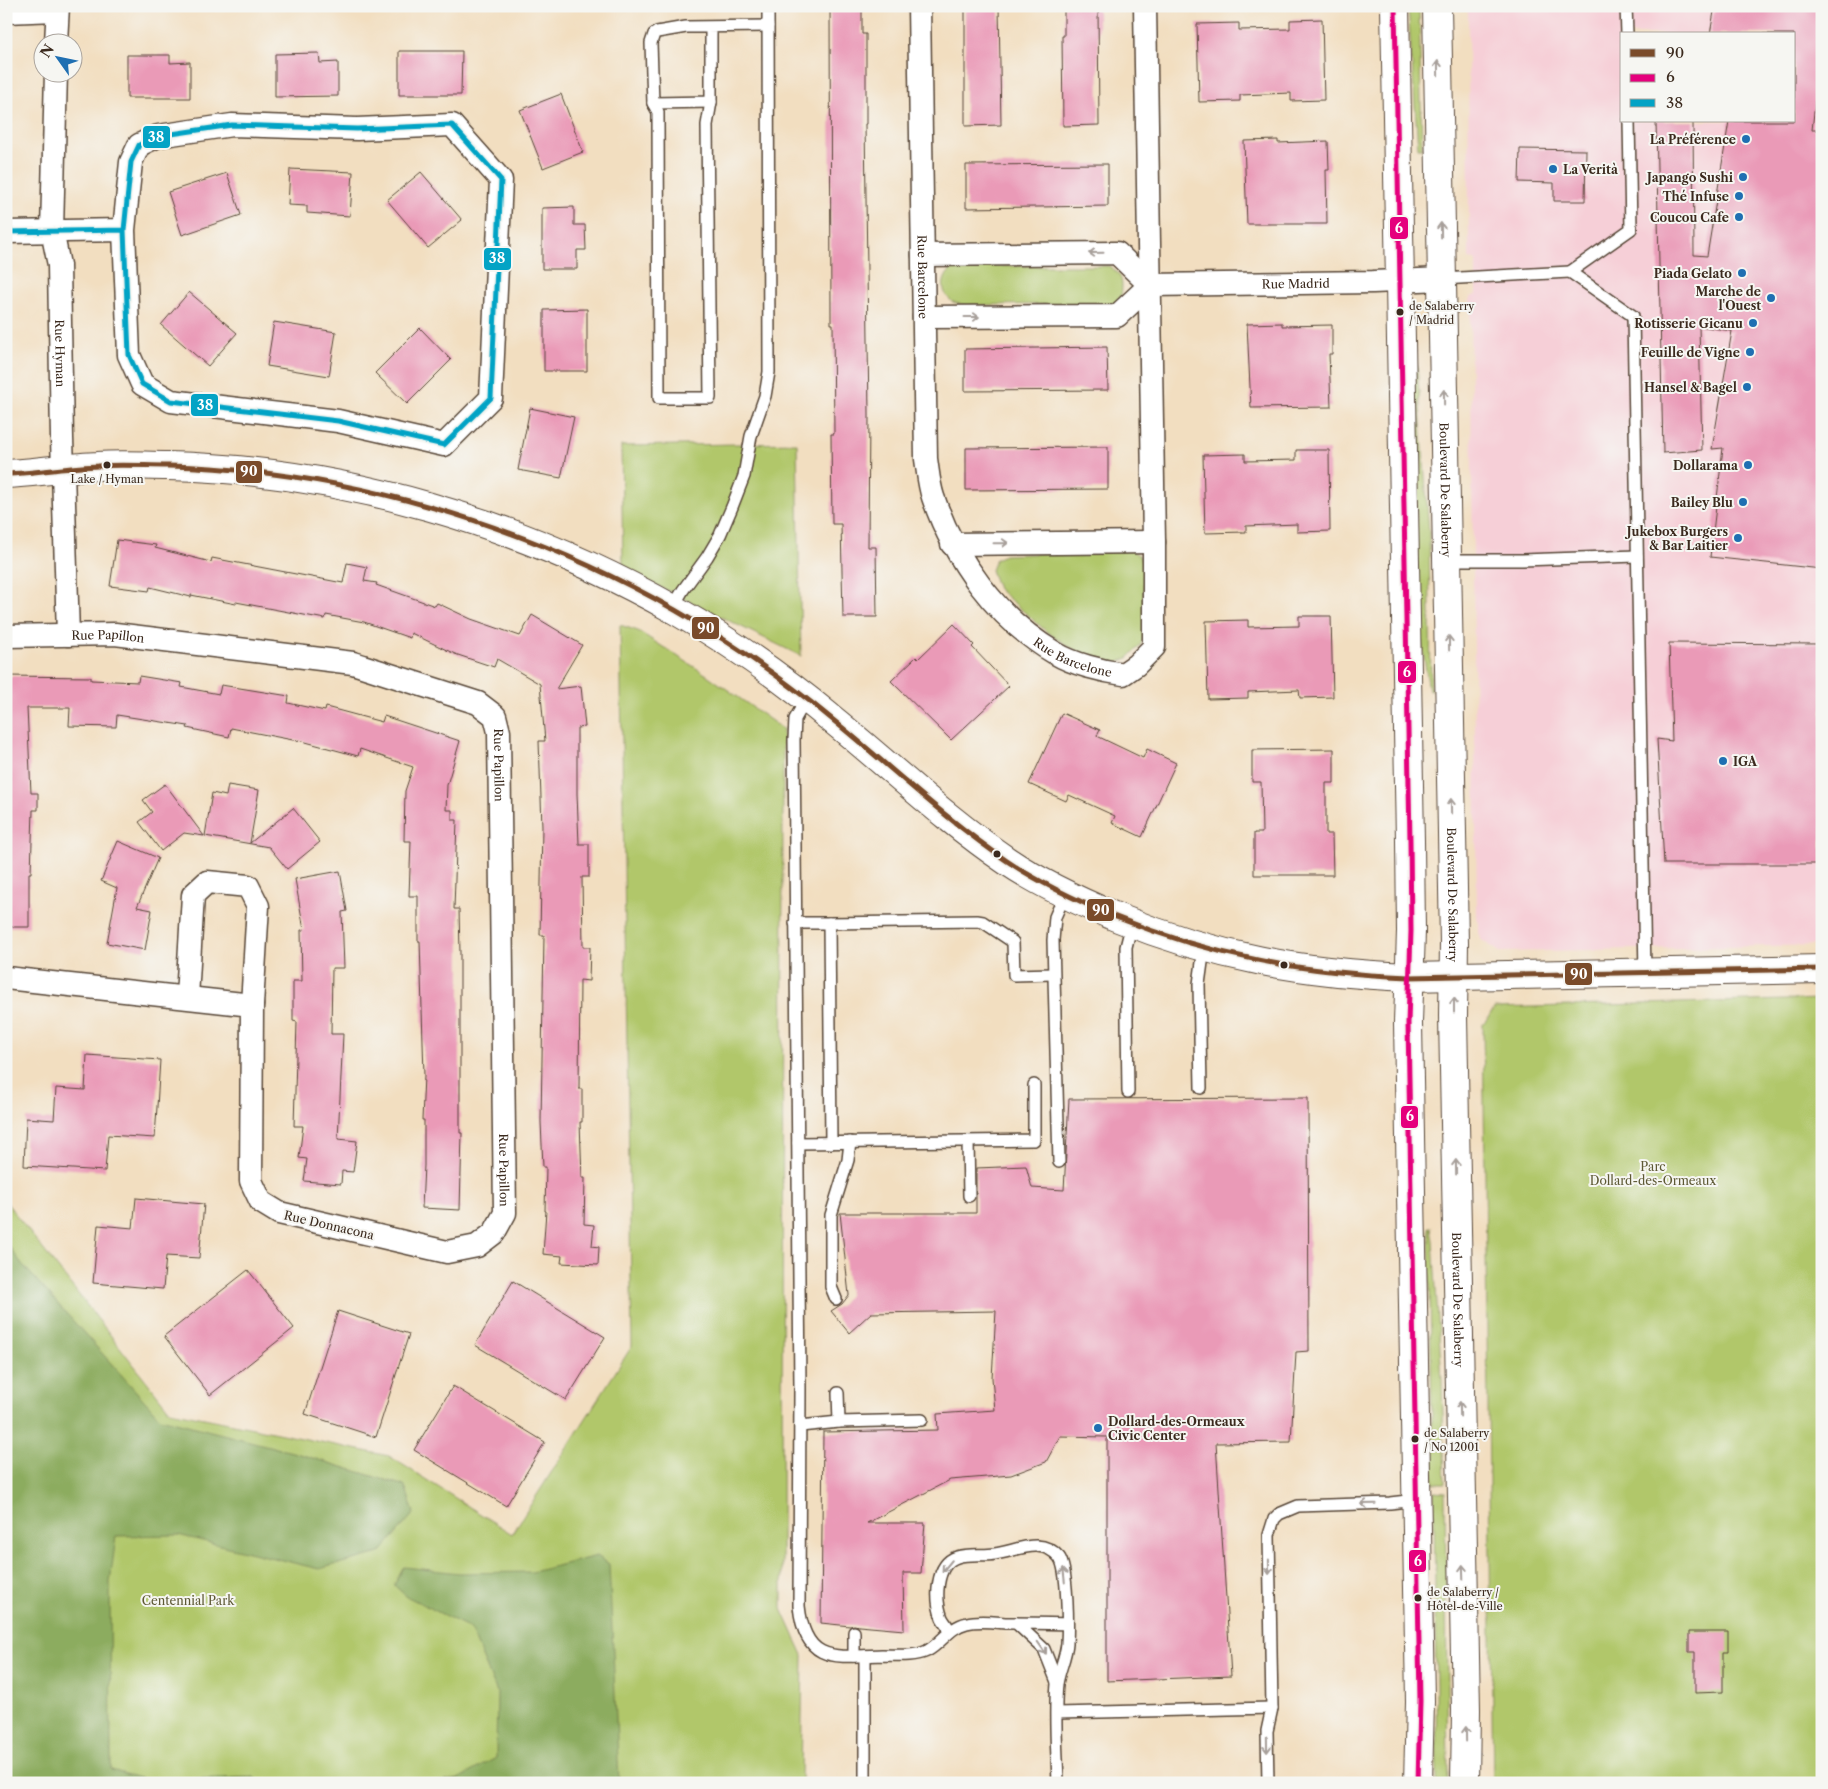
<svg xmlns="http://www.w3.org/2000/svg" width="1828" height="1789" font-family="'Libre Caslon Text',serif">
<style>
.built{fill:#f6cfd7;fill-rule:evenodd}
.green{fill:#b1c76b;stroke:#767844}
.forest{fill:#8cac5f;stroke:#646b3e}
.building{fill:#ea9ab7}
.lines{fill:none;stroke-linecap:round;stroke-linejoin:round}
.service-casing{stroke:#564536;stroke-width:14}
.minor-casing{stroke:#564536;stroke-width:25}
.tertiary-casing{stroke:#564536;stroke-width:30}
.service{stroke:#fff;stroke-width:11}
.minor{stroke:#fff;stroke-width:22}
.tertiary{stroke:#fff;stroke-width:28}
.bus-1-casing{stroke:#f6f6f2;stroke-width:9}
.bus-2-casing{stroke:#f6f6f2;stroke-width:9}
.bus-3-casing{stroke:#f6f6f2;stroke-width:9}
.bus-1{stroke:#7a4b2a;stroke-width:5}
.bus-2{stroke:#e5007d;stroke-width:5}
.bus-3{stroke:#03a3c5;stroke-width:5}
.oneway{stroke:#a79f9a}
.poi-dot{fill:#1f6fb2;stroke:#f6f6f2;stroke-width:2}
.bus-dot{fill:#3b2a1e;stroke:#f6f6f2;stroke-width:2}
.labels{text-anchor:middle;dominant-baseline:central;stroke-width:4;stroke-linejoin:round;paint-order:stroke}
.bus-label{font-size:11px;fill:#3b2a1e;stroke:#f6f6f2;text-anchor:start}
.poi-label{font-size:12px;font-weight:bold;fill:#3b2a1e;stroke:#f6f6f2;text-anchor:end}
.street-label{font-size:12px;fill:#3b2a1e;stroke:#f6f6f2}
.park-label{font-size:12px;fill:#5e5935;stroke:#f6f6f2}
.line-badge{stroke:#f6f6f2;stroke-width:2}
.badge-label{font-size:14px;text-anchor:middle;font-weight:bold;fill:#fff}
</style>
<rect width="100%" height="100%" fill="#f6f6f2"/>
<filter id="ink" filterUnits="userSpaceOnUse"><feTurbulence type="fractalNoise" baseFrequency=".02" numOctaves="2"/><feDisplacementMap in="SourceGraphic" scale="10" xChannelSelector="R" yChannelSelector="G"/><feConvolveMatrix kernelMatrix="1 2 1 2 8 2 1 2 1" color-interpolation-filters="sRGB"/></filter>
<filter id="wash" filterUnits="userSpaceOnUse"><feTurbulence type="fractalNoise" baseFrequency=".0096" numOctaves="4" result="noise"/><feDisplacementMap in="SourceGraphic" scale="20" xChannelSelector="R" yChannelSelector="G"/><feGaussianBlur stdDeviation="1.12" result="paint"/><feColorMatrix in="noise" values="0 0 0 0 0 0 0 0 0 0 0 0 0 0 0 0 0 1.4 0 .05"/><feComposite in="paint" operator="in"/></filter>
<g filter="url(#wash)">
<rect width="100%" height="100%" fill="#f2dec0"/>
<!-- built -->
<path class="built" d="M1468 6H1822V945L1500 952 1480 939 1477 916 1470 297 1476 295V260L1469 259ZM1622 34H1794V121H1622Z"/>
<!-- green -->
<g class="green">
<path d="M1408 6H1419L1422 148H1418Z"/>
<path d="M957 266H1109C1123 275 1123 282 1121 297L1114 304 965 305C962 304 957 304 953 302 938 292 942 273 957 266Z"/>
<path d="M1414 365H1417L1429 532 1431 690 1429 691 1418 616Z"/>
<path d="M797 443 801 656 623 569 621 446Z"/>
<path d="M1131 550 1140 556 1143 565 1144 638 1139 647 1128 658 1117 663 1095 658 1073 649 1047 632 998 589 991 570 995 560 1004 555Z"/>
<path d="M620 625 638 631 707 675 783 729 782 1609 803 1655 801 1783H6V1202L170 1411 389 1456 512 1534 632 1346Z"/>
<path d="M1822 999V1783H1493L1483 1024 1495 1008Z"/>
<path d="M1429 1227H1431L1433 1241 1442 1380 1445 1483H1433Z"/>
<path d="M1434 1491 1445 1492 1448 1783H1437Z"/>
</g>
<!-- forest -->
<g class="forest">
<path d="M6 1242 22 1264 160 1418 296 1453 405 1486 414 1513 380 1553 319 1569 178 1535 116 1536 110 1582 111 1770 147 1780 254 1777 260 1783H6Z"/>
<path d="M597 1556 609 1564 619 1783H434L458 1779 496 1758 497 1692 470 1628 406 1596 394 1585 404 1567 459 1573 532 1572Z"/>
</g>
<g id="blocks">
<!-- building -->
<g class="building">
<path d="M830 6H862V34H866V124H865L869 415 868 547H876L877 617H843L841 524H832L831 434H834L833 324H831Z"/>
<path d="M965 6H999L1001 125 965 126Z"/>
<path d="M1064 6H1098L1099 125 1063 126 1062 36H1064Z"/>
<path d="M1715 6H1822V42L1812 130H1822V410L1817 452 1822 453V569L1710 557 1723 448 1712 449 1732 331 1699 326 1702 450 1663 453 1656 121H1693L1694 255 1707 256 1729 121H1794V34H1710Z"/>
<path d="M1322 19 1324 100 1291 101V93L1240 95V101L1199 102 1197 24 1239 23V30L1290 29V20Z"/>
<path d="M399 51H462L461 95H399Z"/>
<path d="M319 53 320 63 338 62V96L275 97V54Z"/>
<path d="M127 55H170V63L190 62V98H127Z"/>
<path d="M561 94 583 152 543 168 520 110Z"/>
<path d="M1278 140V143L1328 141 1329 170H1326L1327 224H1247L1244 141Z"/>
<path d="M1520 149 1586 150 1585 201H1554V183L1519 182Z"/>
<path d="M1108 164V206L966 208V165Z"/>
<path d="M290 169 353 172 350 216 307 213V206L288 205Z"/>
<path d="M421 172 462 220 428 248 387 200Z"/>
<path d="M227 173 241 215 182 235 168 192Z"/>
<path d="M574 207V225H585L586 250H577V269H542V208Z"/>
<path d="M189 292 237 333 208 366 161 325Z"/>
<path d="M587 309V371H544V310Z"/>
<path d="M274 322 336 332 329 376 267 366Z"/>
<path d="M1282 323V326L1332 325V354H1329L1331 407 1251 408 1247 324Z"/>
<path d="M420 328 451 360 407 404 375 373Z"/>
<path d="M1107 347 1108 390 965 391V349Z"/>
<path d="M530 408 574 417 561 478 518 470Z"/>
<path d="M1108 447V489L966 490V448Z"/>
<path d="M1296 450H1329L1330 531 1297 532V524L1246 526V532L1205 533 1203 455 1245 454V461L1296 460Z"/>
<path d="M117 540 156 545 155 548 211 562 212 558 343 583 347 563 367 567 364 581 377 583 376 585 435 606 437 603 471 619 520 636 532 615 582 645 556 689 581 686 585 727 577 728V794L579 844H589V877H582L583 947H590L589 981 580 980 579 1089H582V1122H580L582 1178H585L584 1224 594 1225 592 1246 599 1247 598 1265 561 1263 562 1256 543 1254 546 1211H545L546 1167H543L541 1122 544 935H540L542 827 539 741H545L540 684 497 659 494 667 455 654 411 633 410 638 364 622 326 615 325 619 236 602V604L191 595V597L150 587 149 591 110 586Z"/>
<path d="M1299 616H1331L1333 697 1300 698 1299 690 1248 692V698L1208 699 1206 621 1248 620V627L1299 626Z"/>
<path d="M954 624 974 645 972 647 1009 686 951 740 891 681 916 657 918 659Z"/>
<path d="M1669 643 1822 644V864H1664L1657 739 1672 741Z"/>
<path d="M6 676 91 677V680L138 682 139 676 182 683 181 687 219 694 221 685 289 696 288 703 325 711 326 707 382 722 384 716 460 741 447 785 446 810H452V820H457L454 909H459L460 953V1133H462L460 1210 422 1208 424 1165V1120H422L424 1076 420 941H418V896H409L411 841H404L405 791 413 767 360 749 358 756 298 740V741L231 728 229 737 187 728 188 726 117 715 116 727 69 726 70 708H27L31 793H38V810H33L31 873H29V927H6Z"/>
<path d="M1062 713 1100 730 1097 736 1143 758 1147 749 1176 763 1142 837 1112 823 1115 816 1069 795 1066 801 1029 784Z"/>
<path d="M1334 749V783H1326V834H1332L1333 875H1254V833H1262L1261 782H1252V750Z"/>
<path d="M165 784 204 836 184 833 161 851 139 822 152 812 143 800Z"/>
<path d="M228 785 259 790 250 843 293 808 320 842 287 869 269 847 205 836 212 793 226 796Z"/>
<path d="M118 841 158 858 137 907 152 910 145 950 107 943 117 888 101 881Z"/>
<path d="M340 871 347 911 342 912 344 968H332L331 1034H343L338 1139 357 1141 353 1172 342 1171 341 1184 304 1181 307 1159 299 1158 303 1126H294L297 1022 293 1021V981H302L301 930H304L295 879Z"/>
<path d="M87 1055 160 1060 155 1138 108 1135 105 1171 24 1166 26 1118 54 1120 56 1088 85 1090Z"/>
<path d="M1308 1098 1309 1351 1296 1352 1291 1442 1216 1443 1231 1676 1107 1681V1437L1060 1436 1046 1462 1011 1475 950 1480 867 1523H925L921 1573H903L904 1630 859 1626 854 1625 850 1626 821 1623 823 1432 938 1430 937 1414 995 1410 992 1378 996 1311 871 1313 849 1333 831 1311 842 1304 849 1295 840 1213H976V1168L1026 1166 1032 1188 1064 1190 1069 1099Z"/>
<path d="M136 1198 204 1204 199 1258 166 1256 163 1289 93 1283 98 1225 133 1228Z"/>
<path d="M248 1270 294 1328 210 1395 164 1336Z"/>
<path d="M513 1281 605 1337 566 1400 475 1345Z"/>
<path d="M338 1311 409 1334 376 1437 305 1414Z"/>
<path d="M453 1386 545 1442 506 1506 414 1450Z"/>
<path d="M1689 1632H1728V1652H1723V1692L1695 1693V1652H1689Z"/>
</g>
</g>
</g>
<g filter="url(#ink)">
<use href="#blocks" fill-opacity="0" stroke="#564536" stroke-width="1"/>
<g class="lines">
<defs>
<g id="service">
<path d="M1626 6 1627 34"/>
<path d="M711 27V102L653 103 651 43 654 34 657 32 686 27 768 26"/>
<path d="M653 103 658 112 659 398H710L707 125 711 102"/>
<path d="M1629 121 1631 229 1570 272 1633 316 1645 973"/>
<path d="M1442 279 1570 272"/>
<path d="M1447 560H1522L1637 556"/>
<path d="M672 609 683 590 707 557 720 535 732 507 744 476 751 436 765 396 769 372 768 6"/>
<path d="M807 698 795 719 794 740 800 1388 799 1606C805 1664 835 1657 882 1655 896 1655 914 1657 927 1651 942 1643 949 1627 967 1623 979 1620 993 1622 1005 1623 1026 1623 1046 1623 1066 1624"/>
<path d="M795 923H829"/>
<path d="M1201 1088 1199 984 1204 948"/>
<path d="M1128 1092 1126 947 1132 923"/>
<path d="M968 1141 969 1196"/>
<path d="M798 1143 1034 1140V1085"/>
<path d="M831 1143 829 923 977 921 983 922 1013 942 1014 975 1053 974"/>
<path d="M1059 1162 1053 940 1055 917 1065 894"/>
<path d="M836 1299 831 1287V1215L848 1160 850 1142"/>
<path d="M838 1393 839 1422"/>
<path d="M800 1426 839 1422 922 1420"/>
<path d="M1016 1623 1044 1649 1057 1682"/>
<path d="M950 1631C948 1626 944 1622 942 1618 935 1600 935 1564 957 1557 969 1553 983 1556 995 1554 1017 1551 1041 1536 1059 1557 1068 1568 1068 1627 1067 1643 1066 1657 1059 1670 1057 1684 1054 1716 1057 1750 1058 1783"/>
<path d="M854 1632V1656"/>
<path d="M865 1656V1783"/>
<path d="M1057 1713 1272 1708"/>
<path d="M1268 1783 1267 1731 1272 1708 1269 1535 1274 1519 1279 1514 1298 1506 1390 1503 1416 1500"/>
</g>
<g id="minor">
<path id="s1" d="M919 6 926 459C928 472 929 485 933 497 954 559 997 619 1055 653 1073 664 1102 671 1123 674L1136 665 1154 647V542L1145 6"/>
<path d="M6 12 57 10"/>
<path d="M56 42 58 6"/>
<path id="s2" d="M56 72 52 231 59 265 62 438 68 635"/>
<path d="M6 232 124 230 131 162 139 145 158 136 232 125 357 129 452 125 501 180 491 398 444 445 338 421 171 401 142 384 129 355 124 230"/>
<path d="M923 255 1117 253 1150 285"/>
<path id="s3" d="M924 317 1117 316 1150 285 1373 282 1442 279"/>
<path d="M952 544 1154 542"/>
<path id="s4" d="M6 636 115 634 353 663 478 703 495 716 499 732 505 1213 494 1233 477 1246 447 1252 279 1213 261 1202 251 1181 252 1005 6 978"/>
<path d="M187 997 193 895 207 882 248 886 258 906 252 1005"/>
</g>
<g id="tertiary">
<path d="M1395 6 1410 841 1411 931 1408 1023 1420 1701 1418 1783"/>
<path id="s5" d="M1437 6 1454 943 1453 1016 1466 1710 1465 1783"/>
<path d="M6 474C37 473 68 467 98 466 121 464 145 466 168 466 344 470 522 523 675 610 731 642 784 679 833 720 891 767 945 819 1007 861 1041 884 1078 901 1116 917 1214 957 1304 973 1409 977L1822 969"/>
</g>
</defs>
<!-- service casing -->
<use href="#service" class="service-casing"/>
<!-- minor casing -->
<use href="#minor" class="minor-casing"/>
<!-- tertiary casing -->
<use href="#tertiary" class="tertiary-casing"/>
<!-- service -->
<use href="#service" class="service"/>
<!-- minor -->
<use href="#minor" class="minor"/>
<!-- tertiary -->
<use href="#tertiary" class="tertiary"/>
<defs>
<path id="bus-1" d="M6 474C37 473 68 467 98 466 121 464 145 466 168 466 344 470 522 523 675 610 731 642 784 679 833 720 891 767 945 819 1007 861 1041 884 1078 901 1116 917 1214 957 1304 973 1409 977L1822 969"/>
<path id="bus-2" d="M1395 6 1410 841 1411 931 1408 1023 1420 1701 1418 1783"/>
<path id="bus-3" d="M6 232 124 230 131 162 139 145 158 136 232 125 357 129 452 125 501 180 491 398 444 445 338 421 171 401 142 384 129 355 124 230"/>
</defs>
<!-- bus-1 casing -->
<use href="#bus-1" class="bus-1-casing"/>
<!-- bus-2 casing -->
<use href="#bus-2" class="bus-2-casing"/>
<!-- bus-3 casing -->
<use href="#bus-3" class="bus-3-casing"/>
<!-- bus-1 -->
<use href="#bus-1" class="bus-1"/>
<!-- bus-2 -->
<use href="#bus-2" class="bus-2"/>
<!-- bus-3 -->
<use href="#bus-3" class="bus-3"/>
</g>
<!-- one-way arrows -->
<defs><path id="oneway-shaft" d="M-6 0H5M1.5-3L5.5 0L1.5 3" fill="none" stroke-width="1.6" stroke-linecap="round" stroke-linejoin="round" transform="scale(1.25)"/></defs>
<g class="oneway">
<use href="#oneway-shaft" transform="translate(1438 68) rotate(-91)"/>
<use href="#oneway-shaft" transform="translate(1441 230) rotate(-91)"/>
<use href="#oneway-shaft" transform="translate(1096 253) rotate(179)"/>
<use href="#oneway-shaft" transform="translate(972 317)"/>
<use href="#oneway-shaft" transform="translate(1444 397) rotate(-91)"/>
<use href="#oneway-shaft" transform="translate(1001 543) rotate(-1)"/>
<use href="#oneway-shaft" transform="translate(1449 643) rotate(-91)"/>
<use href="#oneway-shaft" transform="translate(1451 806) rotate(-91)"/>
<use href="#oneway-shaft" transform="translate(1454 1005) rotate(-90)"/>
<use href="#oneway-shaft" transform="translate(1456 1167) rotate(-91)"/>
<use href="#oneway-shaft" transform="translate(1460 1409) rotate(-91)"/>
<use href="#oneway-shaft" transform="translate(1368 1504) rotate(179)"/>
<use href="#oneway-shaft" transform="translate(947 1566) rotate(130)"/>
<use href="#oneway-shaft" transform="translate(1269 1567) rotate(89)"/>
<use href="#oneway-shaft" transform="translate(1463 1572) rotate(-92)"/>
<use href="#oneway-shaft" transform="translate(1064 1575) rotate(-96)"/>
<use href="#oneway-shaft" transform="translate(1042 1648) rotate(55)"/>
<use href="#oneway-shaft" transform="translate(1466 1734) rotate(-91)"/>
<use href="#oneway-shaft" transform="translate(1267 1745) rotate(89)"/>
</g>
</g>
<!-- markers -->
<g class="poi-dot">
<circle cx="1746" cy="139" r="5"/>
<circle cx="1553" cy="169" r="5"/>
<circle cx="1743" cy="177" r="5"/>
<circle cx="1739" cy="196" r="5"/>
<circle cx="1739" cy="217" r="5"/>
<circle cx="1742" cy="273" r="5"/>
<circle cx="1771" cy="298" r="5"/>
<circle cx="1753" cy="323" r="5"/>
<circle cx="1750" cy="352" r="5"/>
<circle cx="1747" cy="387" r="5"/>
<circle cx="1748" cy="465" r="5"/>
<circle cx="1743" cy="502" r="5"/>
<circle cx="1738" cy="538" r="5"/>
<circle cx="1723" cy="761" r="5"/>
<circle cx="1098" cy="1428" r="5"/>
</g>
<g class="bus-dot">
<circle cx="1400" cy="312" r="4.5"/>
<circle cx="107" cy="465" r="4.5"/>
<circle cx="997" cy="854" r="4.5"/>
<circle cx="1284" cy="965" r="4.5"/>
<circle cx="1415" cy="1439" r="4.5"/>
<circle cx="1418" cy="1598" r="4.5"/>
</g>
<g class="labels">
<!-- bus labels -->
<g class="bus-label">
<text x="1409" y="306">de Salaberry<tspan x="1409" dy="14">/ Madrid</tspan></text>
<text x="107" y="479" text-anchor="middle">Lake / Hyman</text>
<text x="1424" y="1433">de Salaberry<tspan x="1424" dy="14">/ No 12001</tspan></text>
<text x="1427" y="1592">de Salaberry /<tspan x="1427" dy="14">Hôtel-de-Ville</tspan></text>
</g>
<!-- poi labels -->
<g class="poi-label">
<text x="1736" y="139">La Préférence</text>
<text x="1563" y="169" text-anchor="start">La Verità</text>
<text x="1733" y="177">Japango Sushi</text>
<text x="1729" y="196">Thé Infuse</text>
<text x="1729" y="217">Coucou Cafe</text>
<text x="1732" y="273">Piada Gelato</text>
<text x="1761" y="291">Marche de<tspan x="1761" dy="14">l'Ouest</tspan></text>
<text x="1743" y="323">Rotisserie Gicanu</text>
<text x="1740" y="352">Feuille de Vigne</text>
<text x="1737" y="387">Hansel &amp; Bagel</text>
<text x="1738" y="465">Dollarama</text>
<text x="1733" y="502">Bailey Blu</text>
<text x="1728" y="531">Jukebox Burgers<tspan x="1728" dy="14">&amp; Bar Laitier</tspan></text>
<text x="1733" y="761" text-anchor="start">IGA</text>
<text x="1108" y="1421" text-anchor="start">Dollard-des-Ormeaux<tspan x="1108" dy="14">Civic Center</tspan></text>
</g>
<!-- street labels -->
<g class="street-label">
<text stroke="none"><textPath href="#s1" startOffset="271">Rue Barcelone</textPath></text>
<text stroke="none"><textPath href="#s3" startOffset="384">Rue Madrid</textPath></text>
<text stroke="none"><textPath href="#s2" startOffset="282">Rue Hyman</textPath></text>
<text stroke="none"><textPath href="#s5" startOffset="484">Boulevard De Salaberry</textPath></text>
<text stroke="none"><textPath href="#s4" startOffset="102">Rue Papillon</textPath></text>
<text stroke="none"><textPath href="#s1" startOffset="712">Rue Barcelone</textPath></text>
<text stroke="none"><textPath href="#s4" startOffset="551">Rue Papillon</textPath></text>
<text stroke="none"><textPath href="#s5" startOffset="889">Boulevard De Salaberry</textPath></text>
<text stroke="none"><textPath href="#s4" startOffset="956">Rue Papillon</textPath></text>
<text transform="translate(329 1225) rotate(13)">Rue Donnacona</text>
<text stroke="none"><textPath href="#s5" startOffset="1294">Boulevard De Salaberry</textPath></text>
</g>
<!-- park labels -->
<g class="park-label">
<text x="1653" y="1166">Parc<tspan x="1653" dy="14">Dollard-des-Ormeaux</tspan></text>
<text x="188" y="1600">Centennial Park</text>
</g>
</g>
<g class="line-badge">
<rect x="142" y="125" width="29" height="24" rx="5" fill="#03a3c5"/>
<rect x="1389" y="216" width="20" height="24" rx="5" fill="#e5007d"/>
<rect x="483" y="247" width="29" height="24" rx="5" fill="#03a3c5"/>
<rect x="190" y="393" width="29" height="24" rx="5" fill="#03a3c5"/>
<rect x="235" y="460" width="28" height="24" rx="5" fill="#7a4b2a"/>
<rect x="691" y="616" width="29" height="24" rx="5" fill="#7a4b2a"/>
<rect x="1397" y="660" width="20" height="24" rx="5" fill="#e5007d"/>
<rect x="1086" y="898" width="29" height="24" rx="5" fill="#7a4b2a"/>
<rect x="1564" y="962" width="29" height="24" rx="5" fill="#7a4b2a"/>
<rect x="1400" y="1105" width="19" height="24" rx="5" fill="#e5007d"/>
<rect x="1408" y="1549" width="19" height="24" rx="5" fill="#e5007d"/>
</g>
<g class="badge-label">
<text x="156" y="142">38</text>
<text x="1399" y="233">6</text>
<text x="497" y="263">38</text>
<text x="205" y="410">38</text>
<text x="249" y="476">90</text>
<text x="706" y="633">90</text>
<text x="1407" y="677">6</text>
<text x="1101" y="915">90</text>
<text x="1579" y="979">90</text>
<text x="1410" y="1121">6</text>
<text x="1418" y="1566">6</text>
</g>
<!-- margin -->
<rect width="1828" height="1789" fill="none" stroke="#f6f6f2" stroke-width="25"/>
<!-- legend -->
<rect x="1620" y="32" width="175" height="90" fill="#f6f6f2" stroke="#aba49d"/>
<rect x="1630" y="49" width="25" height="8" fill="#7a4b2a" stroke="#aba49d"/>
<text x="1666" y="58" font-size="15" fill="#3b2a1e">90</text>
<rect x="1630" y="74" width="25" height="8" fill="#e5007d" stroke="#aba49d"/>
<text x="1666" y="82" font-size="15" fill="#3b2a1e">6</text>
<rect x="1630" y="99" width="25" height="8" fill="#03a3c5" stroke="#aba49d"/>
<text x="1666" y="108" font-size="15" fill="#3b2a1e">38</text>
<!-- north arrow -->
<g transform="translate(58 58) rotate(303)"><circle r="24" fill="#f6f6f2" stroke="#aba49d"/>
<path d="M0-4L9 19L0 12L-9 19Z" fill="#1f6fb2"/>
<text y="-8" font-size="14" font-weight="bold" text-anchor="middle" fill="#3b2a1e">N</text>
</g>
</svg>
